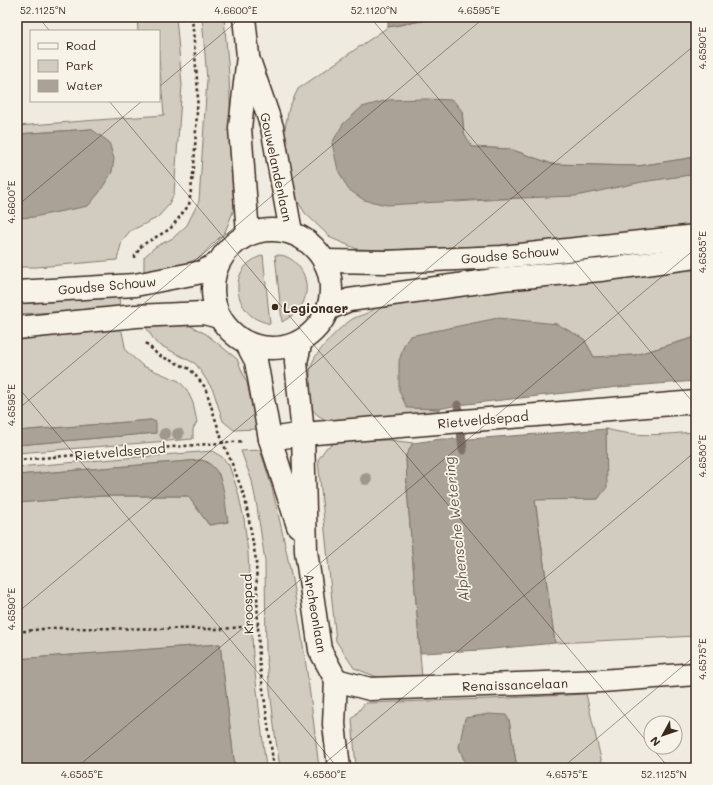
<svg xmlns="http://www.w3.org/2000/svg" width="713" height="785" font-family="Mali,sans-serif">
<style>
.green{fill:#d1cbc0;stroke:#867a6f}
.water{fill:#aaa296;stroke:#7e7266}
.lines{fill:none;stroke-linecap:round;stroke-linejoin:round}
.stream{stroke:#7e7266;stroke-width:9}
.minor-casing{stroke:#3b2a1e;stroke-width:25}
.secondary-casing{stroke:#3b2a1e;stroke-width:25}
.path{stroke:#3b2a1e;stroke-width:2.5;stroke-dasharray:3 3;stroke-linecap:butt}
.minor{stroke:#f7f3e8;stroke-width:22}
.secondary{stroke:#f7f3e8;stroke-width:22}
.tree{fill:#a0978b}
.ticks{fill:none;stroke:#3b2a1e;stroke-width:1;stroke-opacity:0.45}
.poi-dot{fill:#3b2a1e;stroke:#f7f3e8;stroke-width:1.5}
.labels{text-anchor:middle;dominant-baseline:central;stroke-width:3.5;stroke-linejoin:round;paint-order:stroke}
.street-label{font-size:13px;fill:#3b2a1e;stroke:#f7f3e8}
.poi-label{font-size:13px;font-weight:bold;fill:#3b2a1e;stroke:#f7f3e8;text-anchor:start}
.water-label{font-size:14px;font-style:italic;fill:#625448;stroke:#f7f3e8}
.neatline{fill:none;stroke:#3b2a1e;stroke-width:1.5}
.ticks-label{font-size:10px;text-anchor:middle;fill:#3b2a1e}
</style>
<rect width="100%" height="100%" fill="#efebe0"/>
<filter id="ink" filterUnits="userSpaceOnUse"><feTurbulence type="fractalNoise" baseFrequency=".025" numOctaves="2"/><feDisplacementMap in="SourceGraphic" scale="8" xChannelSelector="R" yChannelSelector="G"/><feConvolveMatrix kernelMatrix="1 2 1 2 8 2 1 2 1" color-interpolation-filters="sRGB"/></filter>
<g filter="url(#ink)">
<!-- green -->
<g class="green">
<path d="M137 17H176L182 85 174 194 167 207 157 218 130 231 122 241 117 260 37 267H17V218L33 217 91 129 17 134V126L164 115 159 58V31H138Z"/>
<path d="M202 17H224L229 75 234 209 225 232 199 258 178 267 144 272V257L155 247 173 238 187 225 199 201 207 80Z"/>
<path d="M444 17H696V157L638 166 552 164 510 149 472 147 464 133 462 111 454 202 519 198 696 174V225L512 245 384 250 357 249 331 238 305 213 295 197 283 138 289 108 298 89 388 27Z"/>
<path d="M263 255 270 324C264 322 257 320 253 317 238 306 232 282 245 267 250 261 256 258 263 255Z"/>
<path d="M275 255C279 255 284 255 287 257 304 265 311 286 303 303 299 312 290 317 282 322Z"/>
<path d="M696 267V337L635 355 594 357 584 339 415 408 439 409 440 417 328 421C312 413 309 408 307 390 311 385 309 381 310 375 310 368 313 359 318 353 327 341 339 328 351 320 358 315 370 314 375 308L428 300 483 288Z"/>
<path d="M119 297 120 309 17 314V304Z"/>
<path d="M185 323 206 334 237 359 247 383 257 429 234 430 223 421 213 390 196 364 156 343 144 324Z"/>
<path d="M121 327 126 351 143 366 179 381 187 390 193 403 197 422 193 429V439L17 453V445L156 433 151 420 17 431V336Z"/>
<path d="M606 429C639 438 663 434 696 432V636L555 643 535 499H598L606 455Z"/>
<path d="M389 440 413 443 406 455 407 488 422 678 382 679 354 668 336 641 318 460 326 448 338 441Z"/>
<path d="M260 450C266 468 272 486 276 505 297 591 309 680 319 768H280L275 734 266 654 265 561 257 507 252 481 241 451Z"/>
<path d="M212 451 222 457 229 465 238 492 244 519 248 553 253 655 266 768H235L220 644 17 659V503L102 496H188L209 525 228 522 219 474 208 462 201 460 17 475V467Z"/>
<path d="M586 694 603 768H517L509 720 459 747 467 768H356L352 719 365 703 490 699Z"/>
</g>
<!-- water -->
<g class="water">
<path d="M388 17H444L388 27Z"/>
<path d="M425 99 453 100 462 111 464 133 472 147 510 149 552 164 638 166 696 157V174L642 182 576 196 492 199 387 205 364 200 348 189 338 170 332 143 343 124 362 107 388 100Z"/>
<path d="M91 129 109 142 114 159 112 172 99 193 88 206 33 217 17 218V134Z"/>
<path d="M498 318 557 324 584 339 594 357 635 355 696 337V381L618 387 458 405 439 409 407 408 399 391V361L404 345 410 336Z"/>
<path d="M151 420 156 422V433L17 445V431Z"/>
<path d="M606 429 607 487 598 499 535 500 555 643 482 650 420 653 407 488 406 455 413 443 441 439H470Z"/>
<path d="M201 460C226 466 224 501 228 522L209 525 188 496H102L17 503V475Z"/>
<path d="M220 644 235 768H17V659Z"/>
<path d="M489 714 506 715 509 720 517 768H467L459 747 465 718Z"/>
</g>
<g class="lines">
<!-- stream -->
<path class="stream" d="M458 405 463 450"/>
<defs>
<g id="minor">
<path d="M244 17 248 56 240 128 248 234"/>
<path d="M250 63 272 127 291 232"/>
<path d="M301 341 296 362 303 434 306 551 320 650 336 680 334 724 339 768"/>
<path d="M247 344 256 361 270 439 298 526"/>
<path d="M270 439 303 434 696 402"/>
<path d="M336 680 370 689 601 681 696 674"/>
</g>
<g id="secondary">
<circle cx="272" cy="289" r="59"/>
<path d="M324 261 386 262 502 257 696 236"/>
<path d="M17 292 135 285 202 272 218 263"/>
<path d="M328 309 349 300 502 279 600 270 696 257"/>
<path d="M17 328 136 316 204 313 219 317"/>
</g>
</defs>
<!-- minor casing -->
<use href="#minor" class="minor-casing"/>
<!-- secondary casing -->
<use href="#secondary" class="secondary-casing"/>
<!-- path -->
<g class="path">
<path d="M135 258V256L142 245 170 229 189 205 194 167 198 92 192 17"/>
<path d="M146 343 158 355 190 369 205 387 223 443 233 466 245 498 256 560 259 660 274 768"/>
<path d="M17 460 244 441"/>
<path d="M17 632 51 628 223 629 258 625"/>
</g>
<!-- minor -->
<use href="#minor" class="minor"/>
<!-- secondary -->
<use href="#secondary" class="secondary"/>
</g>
<!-- trees -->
<g class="tree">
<circle cx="165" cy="434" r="6"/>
<circle cx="178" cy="434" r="6"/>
<circle cx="366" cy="479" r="6"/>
</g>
</g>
<!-- ticks -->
<path class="ticks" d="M38 17 50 31M370 17 696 406M159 87 242 17M109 101 669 768M17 206 142 101M17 386 338 768M17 410 485 17M17 613 696 44M76 768 696 248M319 768 696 451M562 768 696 655"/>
<!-- markers -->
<circle class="poi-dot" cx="275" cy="307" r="4"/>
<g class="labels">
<!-- street labels -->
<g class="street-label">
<text transform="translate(277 167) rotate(78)">Gouwelandenlaan</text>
<text transform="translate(510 254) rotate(-5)">Goudse Schouw</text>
<text transform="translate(107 285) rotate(-5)">Goudse Schouw</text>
<text transform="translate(483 419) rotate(-5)">Rietveldsepad</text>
<text transform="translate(120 451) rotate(-5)">Rietveldsepad</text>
<text transform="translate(247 604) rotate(-92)">Kroospad</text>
<text transform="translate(316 613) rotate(80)">Archeonlaan</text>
<text transform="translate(515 684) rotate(-2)">Renaissancelaan</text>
</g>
<!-- poi labels -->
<g class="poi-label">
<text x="283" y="307">Legionaer</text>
</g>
<!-- water labels -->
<g class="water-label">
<text transform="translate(456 529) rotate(-96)">Alphensche Wetering</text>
</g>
</g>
<!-- margin -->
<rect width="713" height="785" fill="none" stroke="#f7f3e8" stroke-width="44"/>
<!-- legend -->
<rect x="30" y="30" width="130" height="72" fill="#f7f3e8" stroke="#aca397"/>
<rect x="38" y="43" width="20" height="6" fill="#f7f3e8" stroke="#aca397"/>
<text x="66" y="50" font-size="12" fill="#3b2a1e">Road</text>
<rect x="38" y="60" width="20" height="12" fill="#d1cbc0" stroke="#aca397"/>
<text x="66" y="70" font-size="12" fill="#3b2a1e">Park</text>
<rect x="38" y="80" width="20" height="12" fill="#aaa296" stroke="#aca397"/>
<text x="66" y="90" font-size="12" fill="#3b2a1e">Water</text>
<!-- north arrow -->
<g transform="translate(663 735) rotate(230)"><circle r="19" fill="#f7f3e8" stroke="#aca397"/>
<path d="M0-3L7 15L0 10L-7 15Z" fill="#3b2a1e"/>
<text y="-6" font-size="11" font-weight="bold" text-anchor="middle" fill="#3b2a1e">N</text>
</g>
<rect x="22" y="22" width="669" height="741" class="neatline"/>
<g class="ticks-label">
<text x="43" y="14">52.1125°N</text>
<text x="236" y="14">4.6600°E</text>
<text x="374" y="14">52.1120°N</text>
<text x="479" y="14">4.6595°E</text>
<text transform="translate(702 48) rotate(-90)" y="4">4.6590°E</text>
<text transform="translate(11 202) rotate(-90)" y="4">4.6600°E</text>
<text transform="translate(702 252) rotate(-90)" y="4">4.6585°E</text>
<text transform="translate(11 405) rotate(-90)" y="4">4.6595°E</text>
<text transform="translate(702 456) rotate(-90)" y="4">4.6580°E</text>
<text transform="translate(11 609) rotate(-90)" y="4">4.6590°E</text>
<text transform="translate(702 659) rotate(-90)" y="4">4.6575°E</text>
<text x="82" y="778">4.6585°E</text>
<text x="325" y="778">4.6580°E</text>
<text x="567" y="778">4.6575°E</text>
<text x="664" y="778">52.1125°N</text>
</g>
</svg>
